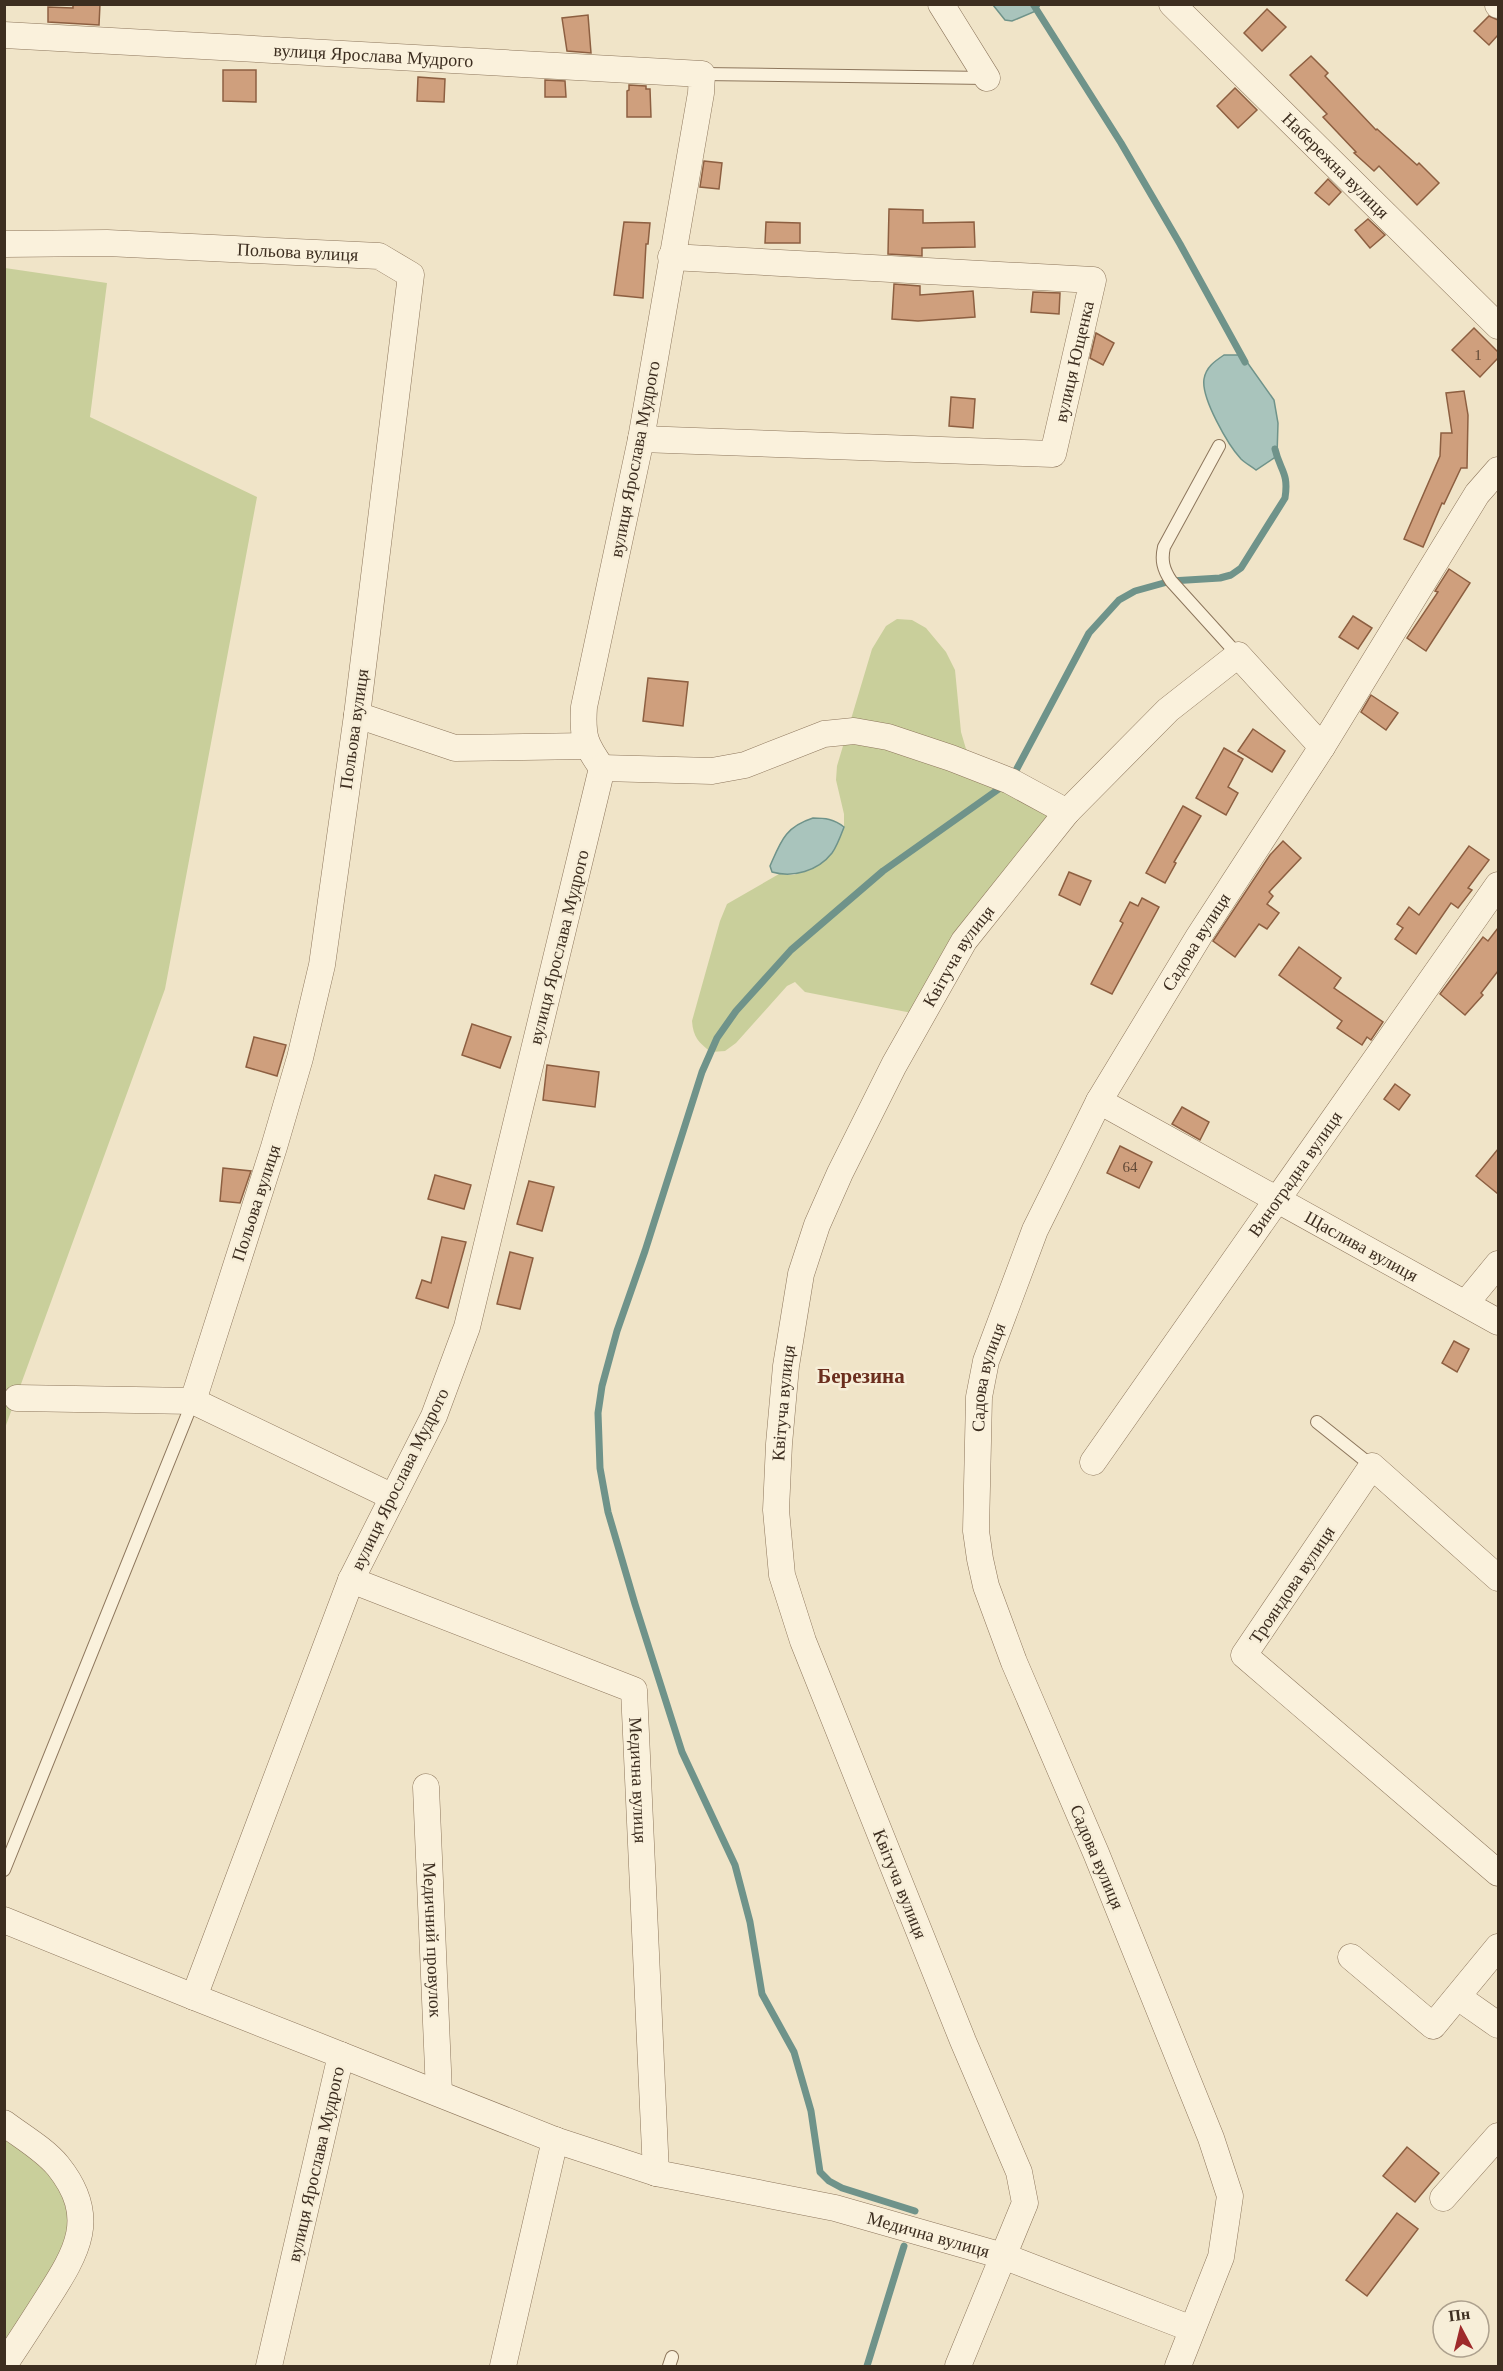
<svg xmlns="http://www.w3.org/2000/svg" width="1503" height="2371" font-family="Georgia,serif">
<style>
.green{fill:#c9cf9b}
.water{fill:#a9c4bc;stroke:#6f938a;stroke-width:1.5}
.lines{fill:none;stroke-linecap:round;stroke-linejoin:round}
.stream{stroke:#6f938a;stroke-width:7}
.building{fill:#cf9f7d;stroke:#8d5f41;stroke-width:1.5}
.service-casing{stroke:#8d765c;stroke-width:14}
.minor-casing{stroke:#8d765c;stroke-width:27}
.service{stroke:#faf1dc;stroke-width:12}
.minor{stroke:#faf1dc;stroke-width:26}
.labels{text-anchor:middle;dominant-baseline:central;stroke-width:5;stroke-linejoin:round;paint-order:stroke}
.number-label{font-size:15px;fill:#624a37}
.street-label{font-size:18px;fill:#3d2e20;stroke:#f7eed8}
.quarter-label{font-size:21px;font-weight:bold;fill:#6b2e1e;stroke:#f7eed8}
</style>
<rect width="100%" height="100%" fill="#f0e4c8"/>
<!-- green -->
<g class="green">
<path d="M5 268 107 283 90 417 257 497 165 989 5 1428Z"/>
<path d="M897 619 912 620 926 628 946 652 955 670 961 732 966 749 1010 781 1067 812 922 1015 805 992 795 982 787 986 736 1043 725 1051 711 1052C699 1043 693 1037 692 1021L720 921 727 904 779 874 794 875 824 861 833 852 844 827V814L836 780 837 766 872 649 886 626Z"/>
<path d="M5 2123 56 2164 80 2212 5 2363Z"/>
</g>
<!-- water -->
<g class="water">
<path d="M993 5H1040L1036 11 1012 21 1005 20Z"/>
<path d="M1224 355H1242L1274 400 1278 423 1277 456 1256 470C1251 466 1245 463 1241 459 1228 445 1201 398 1204 379 1206 367 1215 361 1224 355Z"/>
<path d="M813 818C825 818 834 819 844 827 841 835 837 846 832 853 818 871 793 878 772 872L770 866C781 841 785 827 813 818Z"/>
</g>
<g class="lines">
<!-- stream -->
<g class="stream">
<path d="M1033 4 1121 143 1180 244 1245 362"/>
<path d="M1013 776 1089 633 1119 600 1135 591 1171 581 1220 578 1231 575 1241 568 1285 498C1289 472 1280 471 1275 449"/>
<path d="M915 2211 842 2188 829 2181 820 2172 811 2111 794 2052 762 1994 750 1922 735 1865 682 1752 635 1604 608 1512 600 1468 598 1413 602 1386 617 1331 645 1251 702 1072 717 1038 736 1011 791 950 883 871 1003 786"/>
<path d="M867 2366 904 2246"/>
</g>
</g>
<!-- building -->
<g class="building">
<path d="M73 4H100L99 25 48 22V7L73 8Z"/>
<path d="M1267 9 1286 27 1262 51 1244 33Z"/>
<path d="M588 15 591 53 567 51 562 18Z"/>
<path d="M1489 16 1498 20V35L1489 45 1474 31Z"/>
<path d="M1311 56 1328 73 1325 76 1376 130 1377 129 1417 165 1419 163 1439 183 1417 205 1379 166 1374 171 1354 153 1356 152 1323 117 1327 114 1290 75Z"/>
<path d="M223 70H256V102L223 101Z"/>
<path d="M418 77 445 79 444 102 417 101Z"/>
<path d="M545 80 565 81 566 97H545Z"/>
<path d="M629 85 646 86V89H650L651 117H627V91L629 90Z"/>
<path d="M1235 88 1257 110 1238 128 1217 106Z"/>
<path d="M704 161 722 163 719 189 700 187Z"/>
<path d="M1328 179 1341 192 1329 205 1315 193Z"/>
<path d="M889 209 923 210V223L974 222 975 247 922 248V256L888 254Z"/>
<path d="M1368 219 1385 235 1370 248 1355 230Z"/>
<path d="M624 222 650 223 648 244H646L643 298 614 295Z"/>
<path d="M766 222 800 223V243H765Z"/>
<path d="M894 284 920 286V295L973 291 975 317 918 321 892 319Z"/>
<path d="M1033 292 1060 293 1059 314 1031 312Z"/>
<path d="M1474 328 1498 352V358L1480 377 1452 350Z"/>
<path d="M1096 333 1114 343 1103 365 1090 358Z"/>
<path d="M1464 391 1468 415 1467 468H1461L1444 504 1442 503 1423 547 1404 539 1440 456 1441 433H1452L1446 393Z"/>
<path d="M951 397 975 399 973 428 949 426Z"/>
<path d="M1449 569 1470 583 1426 651 1407 638 1438 592 1435 591Z"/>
<path d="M1353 616 1372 628 1358 649 1339 637Z"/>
<path d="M648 678 688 682 683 726 643 721Z"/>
<path d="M1371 695 1398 713 1386 730 1361 712Z"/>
<path d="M1253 729 1285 751 1272 772 1238 751Z"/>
<path d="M1224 748 1243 759 1228 787 1238 793 1226 815 1196 798Z"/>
<path d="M1183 806 1201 816 1174 862 1176 863 1165 883 1146 873Z"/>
<path d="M1283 841 1301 858 1269 892 1273 896 1267 904 1279 913 1267 929 1259 924 1235 957 1213 941 1270 855Z"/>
<path d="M1469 846 1489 860 1468 888 1472 890 1458 908 1451 903 1416 954 1395 939 1403 928 1397 924 1409 907 1419 915Z"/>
<path d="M1069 872 1091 881 1080 905 1059 895Z"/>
<path d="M1142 898 1159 907 1112 994 1091 984 1123 923 1120 921 1130 902 1138 906Z"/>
<path d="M1498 928V971L1481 993 1483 995 1465 1015 1440 994 1483 937 1488 941Z"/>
<path d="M1299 947 1341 978 1334 988 1383 1022 1371 1040 1367 1037 1362 1045 1337 1028 1342 1021 1279 975Z"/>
<path d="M472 1024 511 1037 500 1068 462 1055Z"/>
<path d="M254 1037 286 1045 277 1076 246 1067Z"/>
<path d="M547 1065 599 1072 595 1107 543 1100Z"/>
<path d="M1395 1084 1410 1095 1399 1110 1384 1099Z"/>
<path d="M1182 1107 1209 1122 1200 1140 1172 1124Z"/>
<path d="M1120 1146 1152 1162 1139 1188 1107 1173Z"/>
<path d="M1498 1149V1194L1476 1176Z"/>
<path d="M223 1168 251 1171 240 1203 220 1201Z"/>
<path d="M435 1175 471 1185 464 1209 428 1199Z"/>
<path d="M529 1181 554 1187 542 1231 517 1224Z"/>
<path d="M442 1237 466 1242 448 1308 416 1298 422 1280 431 1283Z"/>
<path d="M510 1252 533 1258 520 1309 497 1304Z"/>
<path d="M1454 1341 1469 1349 1457 1372 1442 1363Z"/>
<path d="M1407 2147 1439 2173 1415 2202 1383 2176Z"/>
<path d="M1397 2213 1418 2229 1367 2296 1346 2280Z"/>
</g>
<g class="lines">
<defs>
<g id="service">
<path d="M702 74 986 78"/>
<path d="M1219 446 1164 547C1161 560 1163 569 1171 581L1238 655"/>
<path d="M1317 1422 1372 1466"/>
<path d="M4 1870 193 1401"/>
<path d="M669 2366 672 2357"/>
</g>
<g id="minor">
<path d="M941 4 987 78"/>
<path id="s1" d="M1172 4 1498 326"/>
<path d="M1498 4V5"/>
<path id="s2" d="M4 35 702 74 701 93 641 439 584 707C582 737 585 744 602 768L467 1327 434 1416 351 1580 194 1997 341 2055 269 2366"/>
<path id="s3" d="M4 244 107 243 379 256 411 275 357 715 322 965 300 1058 274 1147 193 1401 17 1398"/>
<path id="s4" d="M641 439 1053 454 1093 280 671 257"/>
<path d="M357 715 455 748 587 746"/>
<path d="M602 768 712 771 745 765 824 734 854 731 888 737 951 758 1010 781 1067 812"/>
<path id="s5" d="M1099 1101 1498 1322"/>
<path d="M1466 1303 1498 1264"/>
<path d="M193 1401 393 1497"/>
<path id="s6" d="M1093 1462 1498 885"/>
<path d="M1498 1578 1372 1466 1244 1655 1498 1873"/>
<path id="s7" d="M351 1580 634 1690 656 2173"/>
<path id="s8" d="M426 1787 439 2093"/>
<path d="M4 1920 194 1997"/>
<path d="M1351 1957 1433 2026 1498 1947"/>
<path d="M1458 1997 1498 2025"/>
<path id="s9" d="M341 2055 555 2140 656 2173 835 2208 1003 2256 1192 2329"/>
<path d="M4 2123C21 2136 44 2149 58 2166 99 2217 77 2252 47 2299 33 2321 19 2343 4 2365"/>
<path d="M1443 2198 1498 2136"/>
<path d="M503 2366 555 2140"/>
<path id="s10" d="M958 2366 1025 2203 1019 2172 963 2041 803 1641 782 1575 776 1510 779 1444 786 1366 801 1274 817 1225 840 1173 894 1065 964 941 1067 812 1168 710 1238 655 1322 747"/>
<path id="s11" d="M1178 2366 1221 2257 1230 2196 1211 2138 1096 1853 1014 1662 986 1586 980 1559 976 1531 979 1397 986 1361 1035 1230 1099 1101 1199 936 1322 747 1477 494 1498 470"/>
</g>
</defs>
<!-- service casing -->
<use href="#service" class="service-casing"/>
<!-- minor casing -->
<use href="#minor" class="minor-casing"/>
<!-- service -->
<use href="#service" class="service"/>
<!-- minor -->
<use href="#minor" class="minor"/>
</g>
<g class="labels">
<!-- number labels -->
<g class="number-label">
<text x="1478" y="355">1</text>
<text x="1130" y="1167">64</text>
</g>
<!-- street labels -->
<g class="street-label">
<text stroke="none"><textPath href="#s2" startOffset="370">вулиця Ярослава Мудрого</textPath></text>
<text stroke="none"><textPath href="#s1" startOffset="230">Набережна вулиця</textPath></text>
<text stroke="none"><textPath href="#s3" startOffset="294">Польова вулиця</textPath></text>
<text stroke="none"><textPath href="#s4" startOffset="507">вулиця Ющенка</textPath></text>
<text transform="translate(635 459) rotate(-79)">вулиця Ярослава Мудрого</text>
<text transform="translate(354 729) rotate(-82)">Польова вулиця</text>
<text stroke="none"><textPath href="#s11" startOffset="1533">Садова вулиця</textPath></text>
<text transform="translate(559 947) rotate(-76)">вулиця Ярослава Мудрого</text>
<text stroke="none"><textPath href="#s10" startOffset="1509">Квітуча вулиця</textPath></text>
<text stroke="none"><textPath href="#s6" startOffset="352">Виноградна вулиця</textPath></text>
<text transform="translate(256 1203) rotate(-72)">Польова вулиця</text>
<text stroke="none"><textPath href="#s5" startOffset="300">Щаслива вулиця</textPath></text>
<text stroke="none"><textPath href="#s11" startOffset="1047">Садова вулиця</textPath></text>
<text stroke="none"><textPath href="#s10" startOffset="1023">Квітуча вулиця</textPath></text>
<text transform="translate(400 1479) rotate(-64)">вулиця Ярослава Мудрого</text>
<text transform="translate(1292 1585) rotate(-56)">Трояндова вулиця</text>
<text stroke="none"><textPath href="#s7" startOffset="394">Медична вулиця</textPath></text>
<text transform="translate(1097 1857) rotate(67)">Садова вулиця</text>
<text transform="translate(900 1884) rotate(68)">Квітуча вулиця</text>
<text stroke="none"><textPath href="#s8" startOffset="153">Медичний провулок</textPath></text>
<text transform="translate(316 2164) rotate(-77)">вулиця Ярослава Мудрого</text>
<text stroke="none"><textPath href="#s9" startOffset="616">Медична вулиця</textPath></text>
</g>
<!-- quarter labels -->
<g class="quarter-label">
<text x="861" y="1376">Березина</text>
</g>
</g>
<!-- border -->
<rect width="1503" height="2371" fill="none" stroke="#3d2e20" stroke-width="12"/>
<!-- north arrow -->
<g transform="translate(1461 2329) rotate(353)"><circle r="28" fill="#f7eed8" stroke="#ada18e" stroke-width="1.5"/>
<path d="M0-4.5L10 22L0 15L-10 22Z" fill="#9e2a2b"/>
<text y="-9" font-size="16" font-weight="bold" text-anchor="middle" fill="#3d2e20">Пн</text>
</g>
</svg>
